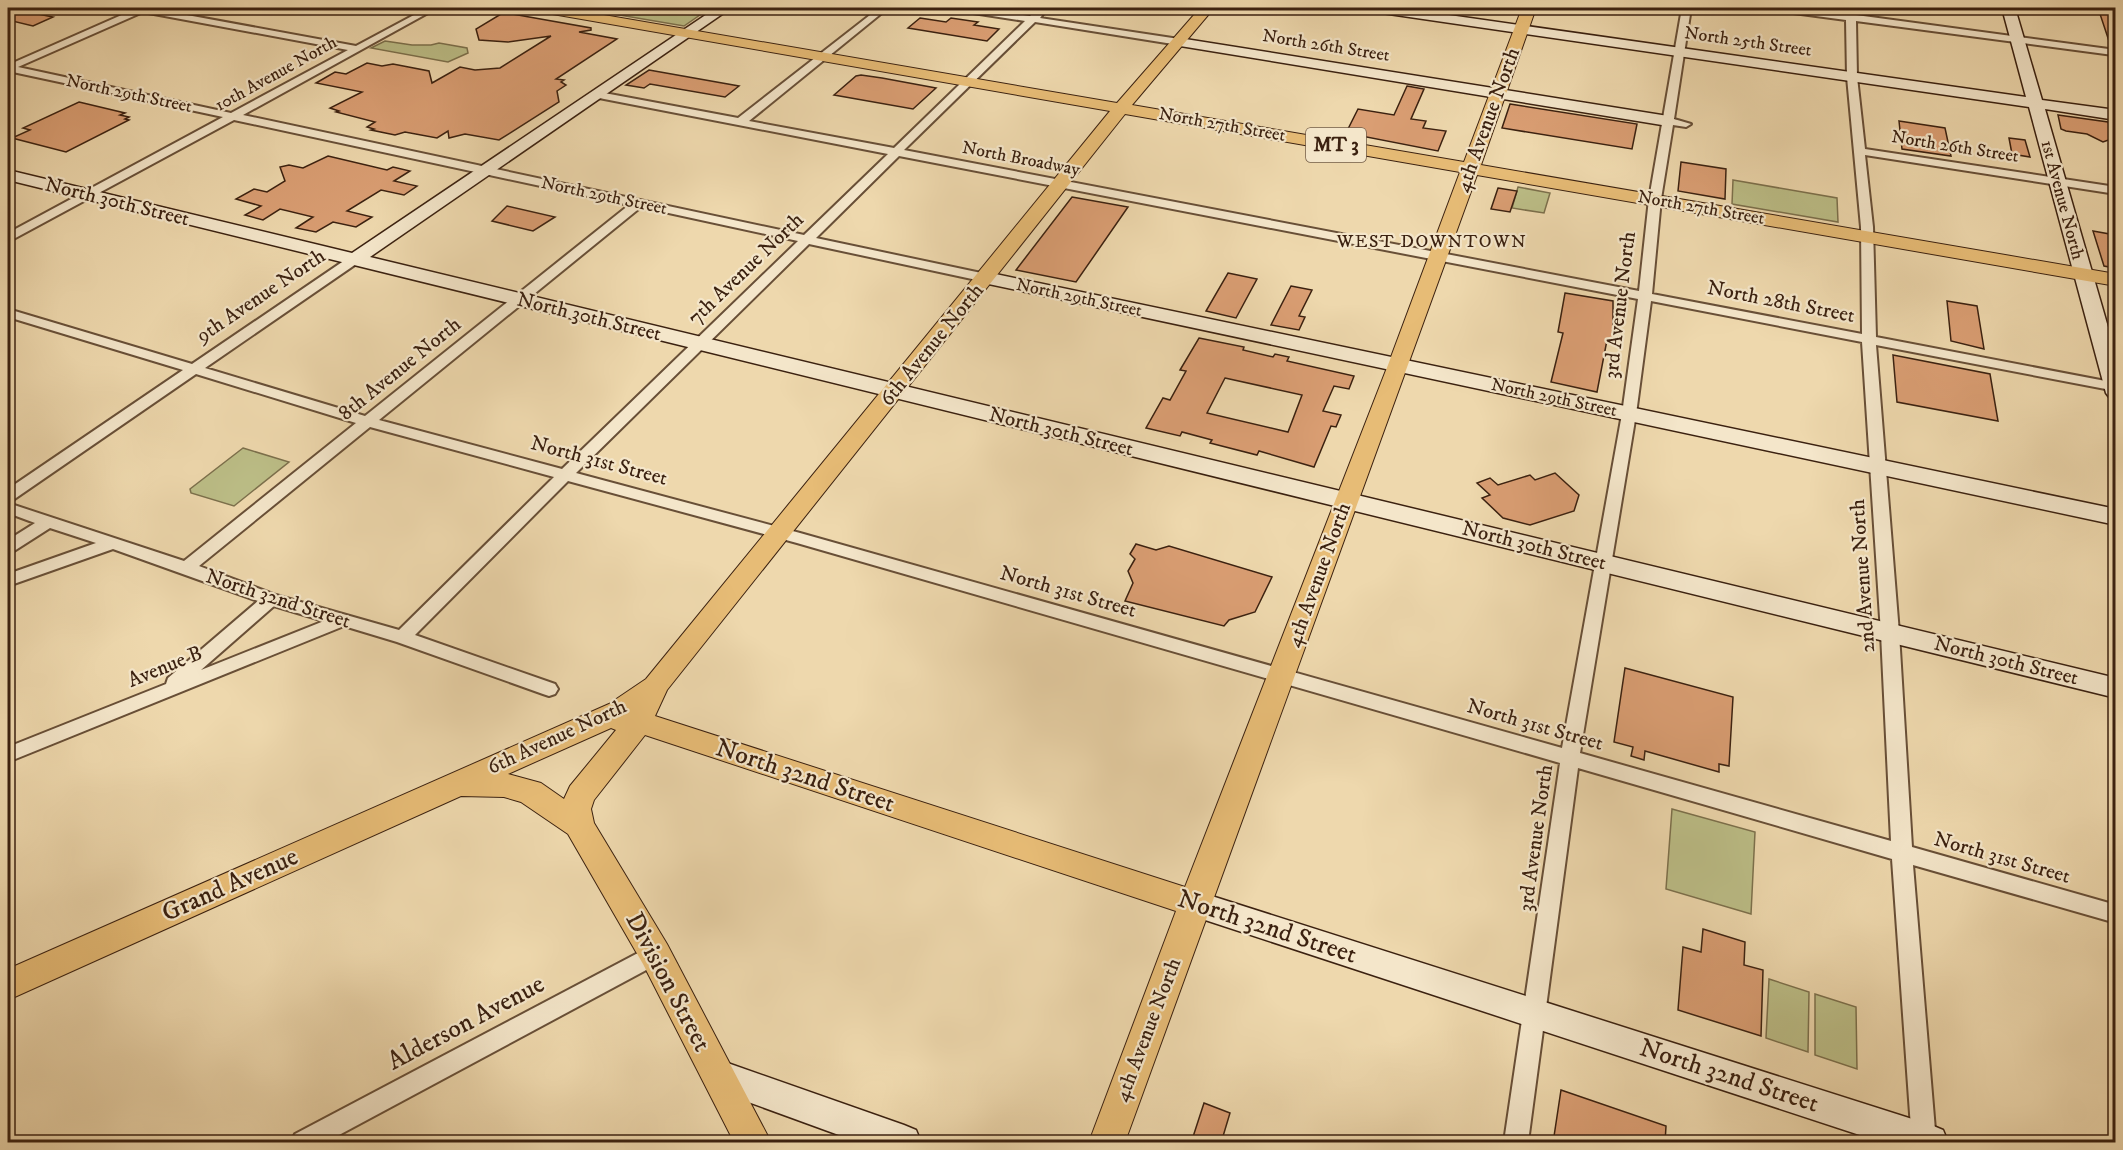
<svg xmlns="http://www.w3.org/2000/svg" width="2123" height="1150" font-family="'IM FELL DW Pica',serif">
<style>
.green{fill:#bcbe87;stroke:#7c704c;stroke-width:1.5}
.building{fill:#da9e73;stroke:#3b2110;stroke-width:1.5;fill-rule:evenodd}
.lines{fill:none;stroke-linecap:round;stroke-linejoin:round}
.street-casing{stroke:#684f37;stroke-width:4}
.secondary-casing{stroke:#3b2110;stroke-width:3}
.primary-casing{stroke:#3b2110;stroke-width:2}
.street{fill:#f4e6ca;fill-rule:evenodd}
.secondary{fill:#f4e6ca;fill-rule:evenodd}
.primary{fill:#e7bc76;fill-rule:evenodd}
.labels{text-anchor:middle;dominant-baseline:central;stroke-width:4.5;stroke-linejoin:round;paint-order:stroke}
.far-street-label{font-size:18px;fill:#3b2110;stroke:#f4e6ca}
.far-neighbourhood-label{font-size:18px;letter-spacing:1.5px;fill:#3b2110;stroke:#f4e6ca}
.shield{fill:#f4e6ca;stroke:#725c48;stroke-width:1.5}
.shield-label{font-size:20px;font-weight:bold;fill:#3b2110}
.street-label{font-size:21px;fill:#3b2110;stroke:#f4e6ca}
.near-street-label{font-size:26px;fill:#3b2110;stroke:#f4e6ca}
</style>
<rect width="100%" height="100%" fill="#eed8ad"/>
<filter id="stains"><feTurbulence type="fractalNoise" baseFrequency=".00333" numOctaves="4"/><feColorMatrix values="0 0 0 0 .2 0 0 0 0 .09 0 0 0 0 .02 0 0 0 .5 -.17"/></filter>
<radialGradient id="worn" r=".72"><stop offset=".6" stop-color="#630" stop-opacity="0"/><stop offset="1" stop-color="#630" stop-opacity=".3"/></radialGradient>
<!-- green -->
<g class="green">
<path d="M578 8H710L684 26Z"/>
<path d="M385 41 412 45H431L439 43 467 48 468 53 448 62 371 48Z"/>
<path d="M1733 180 1837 198 1838 222 1732 204Z"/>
<path d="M1518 187 1550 193 1544 213 1512 208Z"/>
<path d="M243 448 289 462 234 506 191 493 190 489Z"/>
<path d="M1672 809 1755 832 1751 914 1666 889Z"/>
<path d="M1769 979 1809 992 1808 1052 1766 1038Z"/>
<path d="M1815 994 1856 1007 1857 1069 1815 1055Z"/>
</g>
<!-- building -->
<g class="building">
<path d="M8 8 53 17 33 26 8 20Z"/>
<path d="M2098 8 2115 10V48L2111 47Z"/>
<path d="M507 13 591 28V30L579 32 617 39 556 79 564 80 561 82 566 85 557 91 559 102 499 140 465 134 449 138 448 131 437 138 405 132 395 135 371 130 374 129 367 127 375 122 336 112 339 111 330 108 362 92 316 83 335 72 346 74 367 63 382 66 393 64 429 71 432 83 460 67 475 70 500 68 551 36 508 42 479 40 476 29 501 14Z"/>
<path d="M920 18 946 22 951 18 978 22 974 25 999 29 987 41 908 28Z"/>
<path d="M649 70 739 86 725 97 650 84 644 88 626 85Z"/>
<path d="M861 75 882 78 936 88 913 109 834 95 856 76Z"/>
<path d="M1407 86 1424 89 1411 119 1426 121 1423 128 1446 131 1438 151 1346 133 1358 109 1394 115Z"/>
<path d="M79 102 125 113 120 115 129 117 125 119 129 120 66 152 12 138 30 130 23 128Z"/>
<path d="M1510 104 1637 124 1632 149 1502 128Z"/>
<path d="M2058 115 2108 122 2114 138 2103 142 2087 134 2066 131 2061 129Z"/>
<path d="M1899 121 1945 128 1951 156 1902 149Z"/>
<path d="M2009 138 2025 140 2030 157 2012 154Z"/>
<path d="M328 156 387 170 393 167 410 171 394 181 417 186 404 195 381 190 347 211 372 217 356 227 333 222 316 232 296 228 313 217 280 209 263 220 245 215 261 206 236 199 254 189 267 192 285 181 280 167 289 165 303 168Z"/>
<path d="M1681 162 1726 169 1725 199 1678 191Z"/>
<path d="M1498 188 1517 191 1510 212 1491 209Z"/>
<path d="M1072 197 1128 207 1076 282 1016 270Z"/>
<path d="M507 206 555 217 533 231 492 221Z"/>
<path d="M2093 231 2115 235V268L2104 266Z"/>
<path d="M1228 273 1257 279 1236 318 1206 311Z"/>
<path d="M1291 286 1312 290 1299 316 1305 317 1299 330 1271 325Z"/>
<path d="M1565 293 1613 301V340H1607L1597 392 1551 382 1563 333 1558 332Z"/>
<path d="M1947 301 1977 306 1984 349 1951 341Z"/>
<path d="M1199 338 1244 347 1243 350 1273 357 1275 354 1289 357 1287 361 1354 376 1349 389 1334 386 1323 411 1341 415 1336 427 1331 426 1314 467 1259 451 1257 455 1210 443 1212 440 1182 432 1180 436 1146 428 1163 398 1170 400 1186 371 1180 370ZM1225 378 1302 395 1288 432 1207 413Z"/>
<path d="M1893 355 1990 374 1998 421 1897 402Z"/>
<path d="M1555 473 1579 495 1574 511 1530 525 1503 518 1482 498 1490 495 1477 483 1490 478 1498 485 1530 475 1535 480Z"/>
<path d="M1136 544 1156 550 1169 546 1272 577 1255 612 1229 620 1224 626 1125 601 1133 583 1128 571 1135 559 1130 554Z"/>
<path d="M1625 668 1733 697 1729 766 1719 764V772L1645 751 1644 760 1631 756 1633 747 1614 742Z"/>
<path d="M1703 929 1745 942 1744 965 1763 970 1761 1036 1678 1010 1683 947 1701 952Z"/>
<path d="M1561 1090 1666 1126 1665 1143H1553Z"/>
<path d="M1204 1103 1230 1113 1221 1143H1191Z"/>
</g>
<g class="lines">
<defs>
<g id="street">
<path d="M132 8H149L356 46 427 8H437L243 115 804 235 888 154 599 98 594 95 599 92 738 118 879 8H888L749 121 894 148 1025 21 960 11 956 8H975L1030 16 1039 8H1048L1040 18 1179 39 1184 42 1179 45 1035 22 904 150 1639 291 1649 199 1682 8H1691L1674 119 1691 124 1686 127 1673 125 1661 199 1652 294 1862 334 1861 227 1847 77 1846 20 1778 11 1774 8H1796L1846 14 1847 8H1855L1856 15 2116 50V54L2113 55 1856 21 1857 77 1865 149 2116 187V194L1865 155 1873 227 1876 337 2116 383V391L1876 345 1899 633 1912 847 2116 905V923L1913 865 1936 1142H1912L1892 859 1578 768 1528 1142H1504L1560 763 797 543 568 481 415 635 555 684 558 689 555 694 549 696 543 694 397 642 344 626 8 762V747L166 684 168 678 258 601 113 549 8 586V574L96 543 50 528 14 551 8 552V540L35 523 8 513V503L184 561 356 423 196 374 13 500 8 501V489L183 370 8 317V309L192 364 351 256H359L361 259 359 262 205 368 365 416 629 205 234 120 8 242V233L223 117 8 71V65L133 10ZM143 12 348 50 231 113 18 67ZM899 156 1638 299 1622 414 1562 748 800 533 576 473 809 244 986 282 991 281 992 278 986 274 816 238ZM641 207 798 241 562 469 379 420ZM1651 301 1862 342 1881 633 1891 841 1580 753 1636 414ZM370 427 554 477 399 630 276 595 199 566ZM274 606 324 621 201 670Z"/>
<path d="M655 944 663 947 666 954 663 961 326 1142H291L295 1134Z"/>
</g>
<g id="secondary">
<path d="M716 8H731L370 257 2116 678V698L8 180V170L352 253Z"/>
<path d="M1368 8H1400L2026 97 2002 8H2015L2042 100 2116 110V120L2045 109 2116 355V399L2109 397 2106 393 2029 107 1375 12Z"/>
<path d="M1179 38 1668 116 1676 121 1668 126 1174 45 1172 42Z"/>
<path d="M986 272 2116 509V525L979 282 977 278 979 274Z"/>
<path d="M1196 891 1931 1125 1943 1130 1948 1142H1881L1196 917 1185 913 1181 904 1185 895Z"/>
<path d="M719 1060 904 1125 916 1130 921 1142H858L707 1087 702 1076 707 1065Z"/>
</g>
<path id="primary" d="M534 8H563L1117 103 1200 8H1214L1132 105 1464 162 1522 8H1536L1481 165 2116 274V286L1477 175 1125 1142H1089L1176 911 645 735 594 800 591 809 594 823 667 944 771 1142H734L643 964 568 834 521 802 504 797 461 796 8 1000V969L609 704 646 679 1110 111 541 12ZM1125 114 1460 172 1388 365 1185 887 655 716 667 690ZM611 728 616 730 570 786 564 799 541 783 508 774Z"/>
</defs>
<!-- street casing -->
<use href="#street" class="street-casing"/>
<!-- secondary casing -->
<use href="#secondary" class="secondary-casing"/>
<!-- primary casing -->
<use href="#primary" class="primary-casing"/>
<!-- street -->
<use href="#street" class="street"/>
<!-- secondary -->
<use href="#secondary" class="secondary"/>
<!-- primary -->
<use href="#primary" class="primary"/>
</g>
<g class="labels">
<!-- far-street labels -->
<g class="far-street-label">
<text transform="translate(1748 42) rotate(8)">North 25th Street</text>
<text transform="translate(1326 46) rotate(9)">North 26th Street</text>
<text transform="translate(276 74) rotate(-29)">10th Avenue North</text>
<text transform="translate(129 94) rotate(12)">North 29th Street</text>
<text transform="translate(1222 125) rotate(10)">North 27th Street</text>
<text transform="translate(1955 147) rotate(9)">North 26th Street</text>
<text transform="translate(1021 159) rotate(11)">North Broadway</text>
<text transform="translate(604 196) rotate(12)">North 29th Street</text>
<text transform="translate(2062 200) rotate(75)">1st Avenue North</text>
<text transform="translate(1701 208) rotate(10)">North 27th Street</text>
<text transform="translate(1079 298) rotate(12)">North 29th Street</text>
<text transform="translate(1554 398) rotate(12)">North 29th Street</text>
</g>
<!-- far-neighbourhood labels -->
<g class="far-neighbourhood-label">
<text x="1432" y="242">WEST DOWNTOWN</text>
</g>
<!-- shield labels -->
<rect class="shield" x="1306" y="128" width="60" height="34" rx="4.5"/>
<g class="shield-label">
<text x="1336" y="145">MT 3</text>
</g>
<!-- street labels -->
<g class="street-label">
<text transform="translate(1488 120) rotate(-70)">4th Avenue North</text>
<text transform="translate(117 202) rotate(14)">North 30th Street</text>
<text transform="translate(746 269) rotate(-44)">7th Avenue North</text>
<text transform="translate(261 296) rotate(-34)">9th Avenue North</text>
<text transform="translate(1781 302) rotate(11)">North 28th Street</text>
<text transform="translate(1620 305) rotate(-83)">3rd Avenue North</text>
<text transform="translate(589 317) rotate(14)">North 30th Street</text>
<text transform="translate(932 345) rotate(-51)">6th Avenue North</text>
<text transform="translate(400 369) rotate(-39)">8th Avenue North</text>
<text transform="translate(1061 432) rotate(14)">North 30th Street</text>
<text transform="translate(599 461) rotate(15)">North 31st Street</text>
<text transform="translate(1534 546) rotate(14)">North 30th Street</text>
<text transform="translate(1319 575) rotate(-70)">4th Avenue North</text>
<text transform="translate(1863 576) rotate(-94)">2nd Avenue North</text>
<text transform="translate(1068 592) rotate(16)">North 31st Street</text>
<text transform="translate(278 599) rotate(18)">North 32nd Street</text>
<text transform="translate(2006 661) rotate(14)">North 30th Street</text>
<text transform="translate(165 667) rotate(-22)">Avenue B</text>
<text transform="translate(1535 725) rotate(16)">North 31st Street</text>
<text transform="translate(557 737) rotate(-25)">6th Avenue North</text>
<text transform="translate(1536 838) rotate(-82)">3rd Avenue North</text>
<text transform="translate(2002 858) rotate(16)">North 31st Street</text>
<text transform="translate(1148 1030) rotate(-69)">4th Avenue North</text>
</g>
<!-- near-street labels -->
<g class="near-street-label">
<text transform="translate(805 776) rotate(18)">North 32nd Street</text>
<text transform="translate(230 885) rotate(-24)">Grand Avenue</text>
<text transform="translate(1267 927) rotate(18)">North 32nd Street</text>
<text transform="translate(668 982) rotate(62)">Division Street</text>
<text transform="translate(466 1023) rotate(-28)">Alderson Avenue</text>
<text transform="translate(1729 1076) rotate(18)">North 32nd Street</text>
</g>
</g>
<!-- margin -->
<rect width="2123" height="1150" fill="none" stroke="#eed8ad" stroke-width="30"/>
<rect x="9" y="9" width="2105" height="1132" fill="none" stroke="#3b2110" stroke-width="3"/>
<rect x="15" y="15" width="2093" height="1120" fill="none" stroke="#3b2110" stroke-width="1.5"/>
<rect width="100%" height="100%" filter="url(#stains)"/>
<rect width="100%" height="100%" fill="url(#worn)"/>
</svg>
